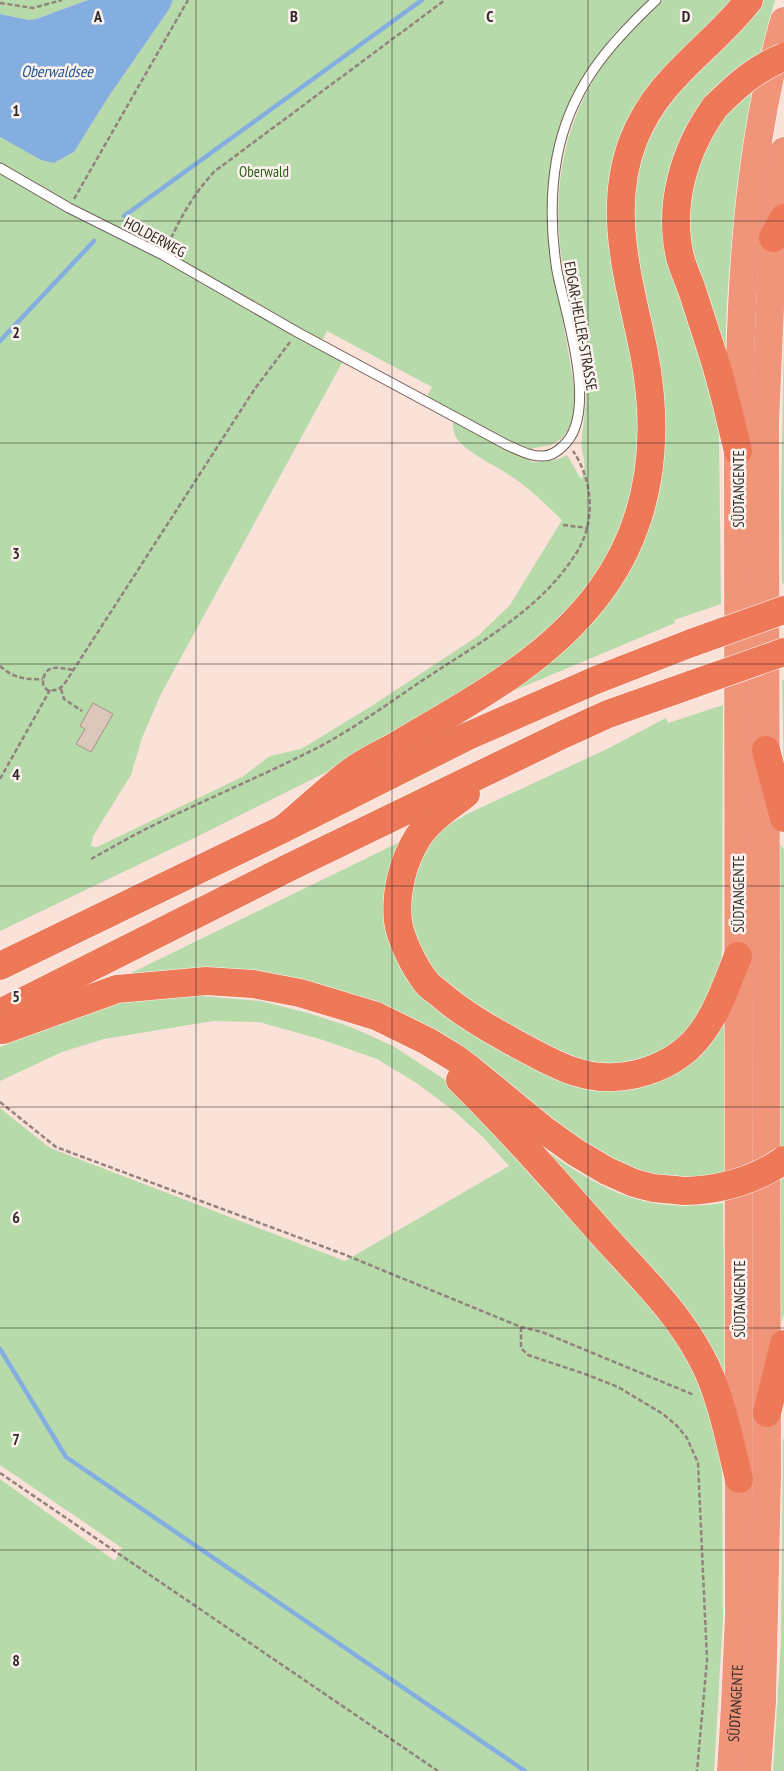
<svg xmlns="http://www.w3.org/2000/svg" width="784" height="1771" font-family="'PT Sans Narrow',sans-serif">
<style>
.green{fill:#b6daaa}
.water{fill:#84aee0}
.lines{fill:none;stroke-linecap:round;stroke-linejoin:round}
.stream{stroke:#84aee0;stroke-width:4.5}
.building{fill:#dcc7bb;stroke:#a69287}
.service-casing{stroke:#705c54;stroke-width:11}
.trunk-casing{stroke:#fff;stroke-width:29}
.motorway-casing{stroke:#fff;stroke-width:29}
.path{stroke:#92827c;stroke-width:2.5;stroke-dasharray:5 2.5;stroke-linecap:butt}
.service{stroke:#fff;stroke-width:9}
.trunk{stroke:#f0947a;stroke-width:28}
.motorway{stroke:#ed7958;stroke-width:28}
.motorway-bridge-casing{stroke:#fff;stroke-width:29;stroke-linecap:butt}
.motorway-bridge{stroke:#ed7958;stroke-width:28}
.grid{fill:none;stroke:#322a26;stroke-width:1;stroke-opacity:0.55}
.labels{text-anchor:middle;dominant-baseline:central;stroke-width:5;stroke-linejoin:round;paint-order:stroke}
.park-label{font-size:15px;fill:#2a5d15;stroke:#fcf3ef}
.street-label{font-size:15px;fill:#322a26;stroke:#fcf3ef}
.water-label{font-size:16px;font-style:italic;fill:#1f5996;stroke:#fcf3ef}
.grid-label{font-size:16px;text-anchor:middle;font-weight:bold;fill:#322a26;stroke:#fcf3ef;stroke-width:5;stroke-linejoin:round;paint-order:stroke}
</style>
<rect width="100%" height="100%" fill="#fae2d9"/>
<!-- green -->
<g class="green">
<path d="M0 0H88L36 19 29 20 0 14Z"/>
<path d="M173 0H649L613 35 587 71 575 92 557 140 552 257 574 386V416L570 427 561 439 551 445 530 449 514 443 427 397 432 387 327 331 318 348 343 361 161 694 142 738 131 775 93 836 91 846 97 847 242 777 270 756 301 749 370 707 478 636 510 605 562 520C545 504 529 487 509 475 495 465 469 454 458 440 454 435 453 429 453 422L533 462C546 462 556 461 567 455L581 479C590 462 579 455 582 438 583 424 586 411 586 397 585 357 573 317 565 278 548 191 563 111 620 42 633 27 649 14 663 0H737L629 121 638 387 637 479 615 545 567 616 483 680 351 760 190 840 0 931V137L41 160 54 163 74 152 109 96 170 8Z"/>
<path d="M761 0H775L760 55 678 161 718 413 719 436 721 604 674 620 675 623 489 701 649 514 639 296 630 180 656 112Z"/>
<path d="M753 86C743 153 733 219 728 287 726 312 726 338 725 363L688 263 690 188 696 164 727 111Z"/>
<path d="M784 332V583L782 584 781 503Z"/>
<path d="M784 680V776L782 681Z"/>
<path d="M723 705 722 948 720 972 706 1014 660 1057 594 1069 500 1025 422 963 408 907 417 862 437 834 450 824 467 814 607 749 666 718 668 723Z"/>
<path d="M406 839 401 851 416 983 618 1084 724 1015V1175L703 1179 653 1177 598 1156 413 1022 182 970 132 975 131 973Z"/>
<path d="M780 845 782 846 784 850V1145L780 1148Z"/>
<path d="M201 996 260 1001 308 1013 351 1027 393 1046 447 1081 530 1167 696 1360 722 1466 723 1618 714 1771H0V1479L115 1561 122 1548 0 1465V1108L50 1148 345 1261 509 1166 483 1137 454 1111 418 1084 377 1059 323 1040 259 1022 213 1021 104 1039 62 1052 0 1081V1047L48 1026 124 1001 158 997Z"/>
<path d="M540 1146C601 1191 645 1214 723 1203L725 1395Z"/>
<path d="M784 1178V1314L781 1324 779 1323 780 1181Z"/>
<path d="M783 1439H784V1771H773L781 1642Z"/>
</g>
<!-- water -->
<path class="water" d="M88 0H173L170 8 109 96 74 152 54 163 41 160 0 137V14L29 20 36 19Z"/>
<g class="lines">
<!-- stream -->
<g class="stream">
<path d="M124 216 422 0"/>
<path d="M0 341 94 241"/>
<path d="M0 1349 66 1457 525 1771"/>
</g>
</g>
<!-- building -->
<path class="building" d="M93 703 113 714 91 752 76 744 85 729 80 726Z"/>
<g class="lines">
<defs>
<path id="service" d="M0 168 69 208 163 255 297 332 507 445C519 450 531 457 543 456 551 456 558 451 563 446 600 413 565 313 557 271 551 233 550 195 557 157 570 89 607 46 656 0"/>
<g id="trunk">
<path id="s1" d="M731 1771 735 1706 739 1615 738 451C740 306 744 161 784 21"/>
<path d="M757 1771 762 1702 767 1478 765 423 773 238 784 151"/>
</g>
<g id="motorway">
<path d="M715 107C684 150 668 205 680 257 683 268 688 279 692 290 699 311 706 333 713 355 723 386 730 419 738 451"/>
<path d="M773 238 784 218"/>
<path d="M766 750 784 818"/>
<path d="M466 794C449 807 430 819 418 837 403 861 395 892 398 921 400 939 415 968 426 982 430 987 436 991 440 994 463 1014 488 1028 513 1042 545 1059 578 1080 615 1077 641 1076 669 1065 688 1048 714 1024 725 988 738 956"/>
<path d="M283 829C306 810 328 789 352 771 367 760 386 752 402 742 474 700 551 659 601 590 652 520 660 436 644 353 630 283 606 212 633 141 658 77 709 51 749 0"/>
<path d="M0 966 283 829 468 736 596 680 694 642"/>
<path d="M0 1013 290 867 562 735 608 714 693 684"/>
<path d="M0 1030H3L117 989 206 981 253 984 300 993 376 1016 427 1041 455 1058 471 1070 543 1129 575 1152 607 1171 634 1183 653 1188 685 1191"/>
<path d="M460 1080C511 1130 557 1183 604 1236 638 1274 677 1311 701 1357 721 1393 729 1440 739 1479"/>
<path d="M767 1413 784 1344"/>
</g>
</defs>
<!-- service casing -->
<use href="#service" class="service-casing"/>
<!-- trunk casing -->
<use href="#trunk" class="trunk-casing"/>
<!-- motorway casing -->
<use href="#motorway" class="motorway-casing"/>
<!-- path -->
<g class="path">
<path d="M0 3 33 8 62 0"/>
<path d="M74 199 188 0"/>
<path d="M168 245C180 218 194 193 215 171L445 0"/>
<path d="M563 525 588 528"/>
<path d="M0 666C13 678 26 680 43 679"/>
<path d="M73 670C57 667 43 664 43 684L47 690C56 691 60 690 65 683L254 390 290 342"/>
<path d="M61 689 64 699 82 711"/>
<path d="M0 779 50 690"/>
<path d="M91 859C113 847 135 834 158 823 211 797 266 774 319 747 362 724 402 693 443 667 491 636 544 604 575 555 596 524 594 482 573 451"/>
<path d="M0 1102 56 1147 343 1254 521 1327 542 1332 694 1395"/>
<path d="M521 1327V1348L528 1355 585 1374 618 1387 663 1414 677 1426 687 1438 698 1463 707 1660 697 1771"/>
<path d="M0 1473 438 1771"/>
</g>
<!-- service -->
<use href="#service" class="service"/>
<!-- trunk -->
<use href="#trunk" class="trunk"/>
<!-- motorway -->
<use href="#motorway" class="motorway"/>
<defs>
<g id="motorway-bridge">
<path d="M715 107C736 86 756 68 784 57"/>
<path d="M694 642 784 610"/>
<path d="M693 684 784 652"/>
<path d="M685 1191C722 1190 754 1181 784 1160"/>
</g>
</defs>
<!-- motorway-bridge casing -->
<use href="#motorway-bridge" class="motorway-bridge-casing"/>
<!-- motorway-bridge -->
<use href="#motorway-bridge" class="motorway-bridge"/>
</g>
<!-- grid -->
<path class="grid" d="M196 0V1771M392 0V1771M588 0V1771M0 221H784M0 443H784M0 664H784M0 886H784M0 1107H784M0 1328H784M0 1550H784"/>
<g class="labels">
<!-- park labels -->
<g class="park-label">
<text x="264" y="171">Oberwald</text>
</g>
<!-- street labels -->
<g class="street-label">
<text transform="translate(155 237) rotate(28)">HOLDERWEG</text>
<text transform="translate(581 326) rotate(80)">EDGAR-HELLER-STRASSE</text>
<text transform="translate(738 489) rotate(-90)">SÜDTANGENTE</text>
<text transform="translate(738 894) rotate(-90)">SÜDTANGENTE</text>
<text transform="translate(739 1299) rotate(-90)">SÜDTANGENTE</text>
<text stroke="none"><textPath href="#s1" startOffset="68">SÜDTANGENTE</textPath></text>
</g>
<!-- water labels -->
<g class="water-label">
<text x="57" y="71">Oberwaldsee</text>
</g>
</g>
<g class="grid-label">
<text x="98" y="22">A</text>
<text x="294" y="22">B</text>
<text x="490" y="22">C</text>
<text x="686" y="22">D</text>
<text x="16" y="116">1</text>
<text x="16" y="338">2</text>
<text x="16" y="559">3</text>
<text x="16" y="780">4</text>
<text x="16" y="1002">5</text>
<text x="16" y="1223">6</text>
<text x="16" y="1445">7</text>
<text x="16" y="1666">8</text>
</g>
</svg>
